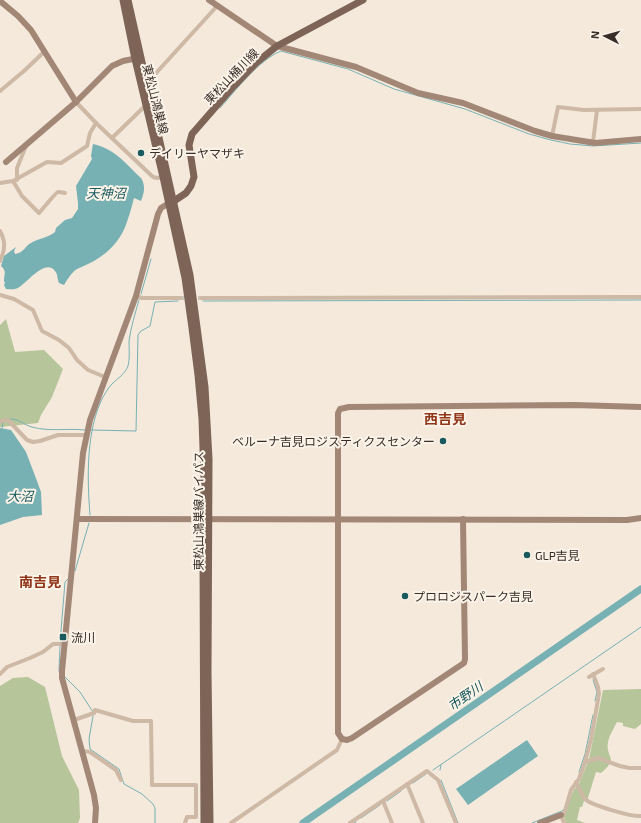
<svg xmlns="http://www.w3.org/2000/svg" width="641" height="823" font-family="'Exo 2','Noto Sans JP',sans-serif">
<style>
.green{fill:#b6c59a}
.water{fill:#77b1b4}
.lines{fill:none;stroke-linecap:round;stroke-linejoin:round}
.stream{stroke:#77b1b4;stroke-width:1}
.river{stroke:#77b1b4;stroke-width:7}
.street-tunnel{stroke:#cfc3b7;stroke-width:4;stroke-dasharray:4 2;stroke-linecap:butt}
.street{stroke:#ceb9a6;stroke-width:4}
.secondary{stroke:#a28777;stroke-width:6}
.primary{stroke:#7d6457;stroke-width:7}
.poi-dot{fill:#195a5f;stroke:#fbf3e8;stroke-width:1.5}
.labels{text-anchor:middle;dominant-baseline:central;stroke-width:4;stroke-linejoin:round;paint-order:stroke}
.street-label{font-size:12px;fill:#392d28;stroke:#fbf3e8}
.poi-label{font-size:12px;fill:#392d28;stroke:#fbf3e8;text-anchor:start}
.water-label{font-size:13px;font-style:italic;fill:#195a5f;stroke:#fbf3e8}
.quarter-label{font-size:14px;font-weight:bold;fill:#903619;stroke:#fbf3e8}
</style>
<rect width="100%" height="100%" fill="#f4e9db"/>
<!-- green -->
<g class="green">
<path d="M6 319 15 352 44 350 63 369 52 397 41 415 38 423 0 427V325Z"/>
<path d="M28 677 45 687 62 756 79 790 80 818 78 823H0V686L13 678Z"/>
<path d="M641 689V724L635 729 623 726V723L617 722C614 728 609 736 608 742 605 758 620 757 601 773L596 772 587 801H584L582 807H580L577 820 585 823H566L564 817 573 791 579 784 589 759 603 690Z"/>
</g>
<!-- water -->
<g class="water">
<path d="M93 144C115 149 125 163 141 178 146 186 144 193 141 201L134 198C126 228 122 244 94 261 89 264 83 266 77 269 72 272 67 280 64 285L59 283C57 279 58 274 55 271 45 258 27 283 18 288 14 290 10 289 6 289L4 285 5 283 4 281C4 274 7 271 1 266L4 256 16 247 14 251 15 254C24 253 25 246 31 243 39 238 48 238 55 232L56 228 65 220 72 218 78 209V203L76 186 92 159 91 156Z"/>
<path d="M0 428 11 430 26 452 37 481 41 492 42 515 23 517 0 525Z"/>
<path d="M527 740 538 756 468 805 456 789Z"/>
</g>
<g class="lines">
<!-- stream -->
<g class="stream">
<path d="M220 108C235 91 260 59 281 51L348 69 394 89 465 109 529 134 551 140 570 144 593 146 641 143"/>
<path d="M141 294 151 259"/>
<path d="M203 301 641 300"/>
<path d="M9 419C18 418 24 425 32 427 49 432 68 428 85 430"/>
<path d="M2 428 3 423"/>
<path d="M91 430 136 431 138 335 141 331 150 326 155 302 178 301"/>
<path d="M90 515C87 478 86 430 103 397 106 392 108 388 112 384 118 378 125 374 128 366 130 359 129 349 129 341 131 327 135 314 139 300"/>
<path d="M75 571 89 523"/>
<path d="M60 643 65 582 68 579"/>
<path d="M59 671 60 646"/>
<path d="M64 676 80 692 93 712"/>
<path d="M593 680 597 692 595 701"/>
<path d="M93 716 89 739 90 749 119 769 124 784 142 794 153 804 155 808V823"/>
<path d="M433 770 641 627"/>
<path d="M440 770 441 765"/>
<path d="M579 772 585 754 593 715"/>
<path d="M441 780 458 823"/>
<path d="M413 783 426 774"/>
<path d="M387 801 401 791"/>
<path d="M361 818 380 805"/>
<path d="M354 823 356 822"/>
<path d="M532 823 562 811 564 809"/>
</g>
<!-- river -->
<path class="river" d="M303 823 641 589"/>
<!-- street-tunnel -->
<path class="street-tunnel" d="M180 298H202"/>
<!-- street -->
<g class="street">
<path d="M147 83 218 5"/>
<path d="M0 91 24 71 45 51"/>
<path d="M76 102 96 123 153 177 157 178 163 177"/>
<path d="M552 136 558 107 584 110 641 109"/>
<path d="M112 138 146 105"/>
<path d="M593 142 597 110"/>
<path d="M17 180V168L26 146"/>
<path d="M13 181 22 196 39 213C43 209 56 192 58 192 59 192 65 193 65 193"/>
<path d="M0 183 13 181 47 162 61 163 87 146 90 133 96 123"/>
<path d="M0 231C6 242 5 250 0 261"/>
<path d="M0 295 14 299 33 310 42 331 59 340 69 348 77 360 88 370 105 377"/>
<path d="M136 296 142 298H180"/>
<path d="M202 298 641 297"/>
<path d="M0 421 8 420 27 440 33 442 40 441 58 435H86"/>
<path d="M0 674 7 667 30 658 43 652 53 644H64"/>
<path d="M589 677 603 669"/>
<path d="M74 720 94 713 95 710 133 721H151L152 785H196V817H187L185 823"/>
<path d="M83 751 90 752 116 770 121 780"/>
<path d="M585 762 598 758 620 766 629 768H641"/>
<path d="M576 782C579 788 581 794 585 799 591 805 631 817 641 816"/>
<path d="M407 784 423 823"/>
<path d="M383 801 392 823"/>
<path d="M231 823 337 750 342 739"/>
<path d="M350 823 427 771 438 780 456 823"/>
<path d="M564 823 561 815 564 814 571 790 579 779 585 762 591 739 599 694 598 687 593 674"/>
</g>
<!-- secondary -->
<g class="secondary">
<path d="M209 0 277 46 356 67 418 93 463 103 535 131 552 136 595 143 641 139"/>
<path d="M0 1 18 16 31 30 76 102"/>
<path d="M6 162 76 102 112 66 123 61 138 58"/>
<path d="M77 519 627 520 641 518"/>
<path d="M463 519 465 659 464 663 352 738 347 740 342 739 338 733V413L340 409 349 407 575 405 641 407"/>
<path d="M95 823 96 808 94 795 62 678V671L83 453 90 420 136 296 158 214 161 208 169 203"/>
<path d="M540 823 561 815"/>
</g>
<!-- primary -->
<g class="primary">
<path d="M123 0 135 59 163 177 185 278 192 328 198 375 202 419 204 477 203 553 204 823"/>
<path d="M128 0 190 275 205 387 209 459 208 672 210 823"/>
<path d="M171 203 186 193 191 186 194 177 189 145 192 134 233 87 256 63 277 46 363 0"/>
</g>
</g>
<!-- markers -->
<g class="poi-dot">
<circle cx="141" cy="153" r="4"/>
<circle cx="443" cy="441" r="4"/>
<circle cx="527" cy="555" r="4"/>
<circle cx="405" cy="596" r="4"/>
<rect x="59" y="633" width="8" height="8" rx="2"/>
</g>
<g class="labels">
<!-- street labels -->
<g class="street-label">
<text transform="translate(231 76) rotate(-46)">東松山桶川線</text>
<text transform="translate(156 99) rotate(76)">東松山鴻巣線</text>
<text transform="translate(198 511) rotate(-90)">東松山鴻巣線バイパス</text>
</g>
<!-- poi labels -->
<g class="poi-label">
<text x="149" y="153">デイリーヤマザキ</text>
<text x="435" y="441" text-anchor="end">ベルーナ吉見ロジスティクスセンター</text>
<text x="535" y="555">GLP吉見</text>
<text x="413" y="596">プロロジスパーク吉見</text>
<text x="71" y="637">流川</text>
</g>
<!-- water labels -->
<g class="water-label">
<text x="106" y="193">天神沼</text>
<text x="20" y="496">大沼</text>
<text transform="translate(465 696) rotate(-35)">市野川</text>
</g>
<!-- quarter labels -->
<g class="quarter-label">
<text x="445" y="418">西吉見</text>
<text x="40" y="581">南吉見</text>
</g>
</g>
<!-- north arrow -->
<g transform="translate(605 36) rotate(276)" stroke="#fbf3e8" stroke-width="3" paint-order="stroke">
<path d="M0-3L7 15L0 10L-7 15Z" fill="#392d28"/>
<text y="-6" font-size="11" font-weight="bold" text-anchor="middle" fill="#392d28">N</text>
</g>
</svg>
